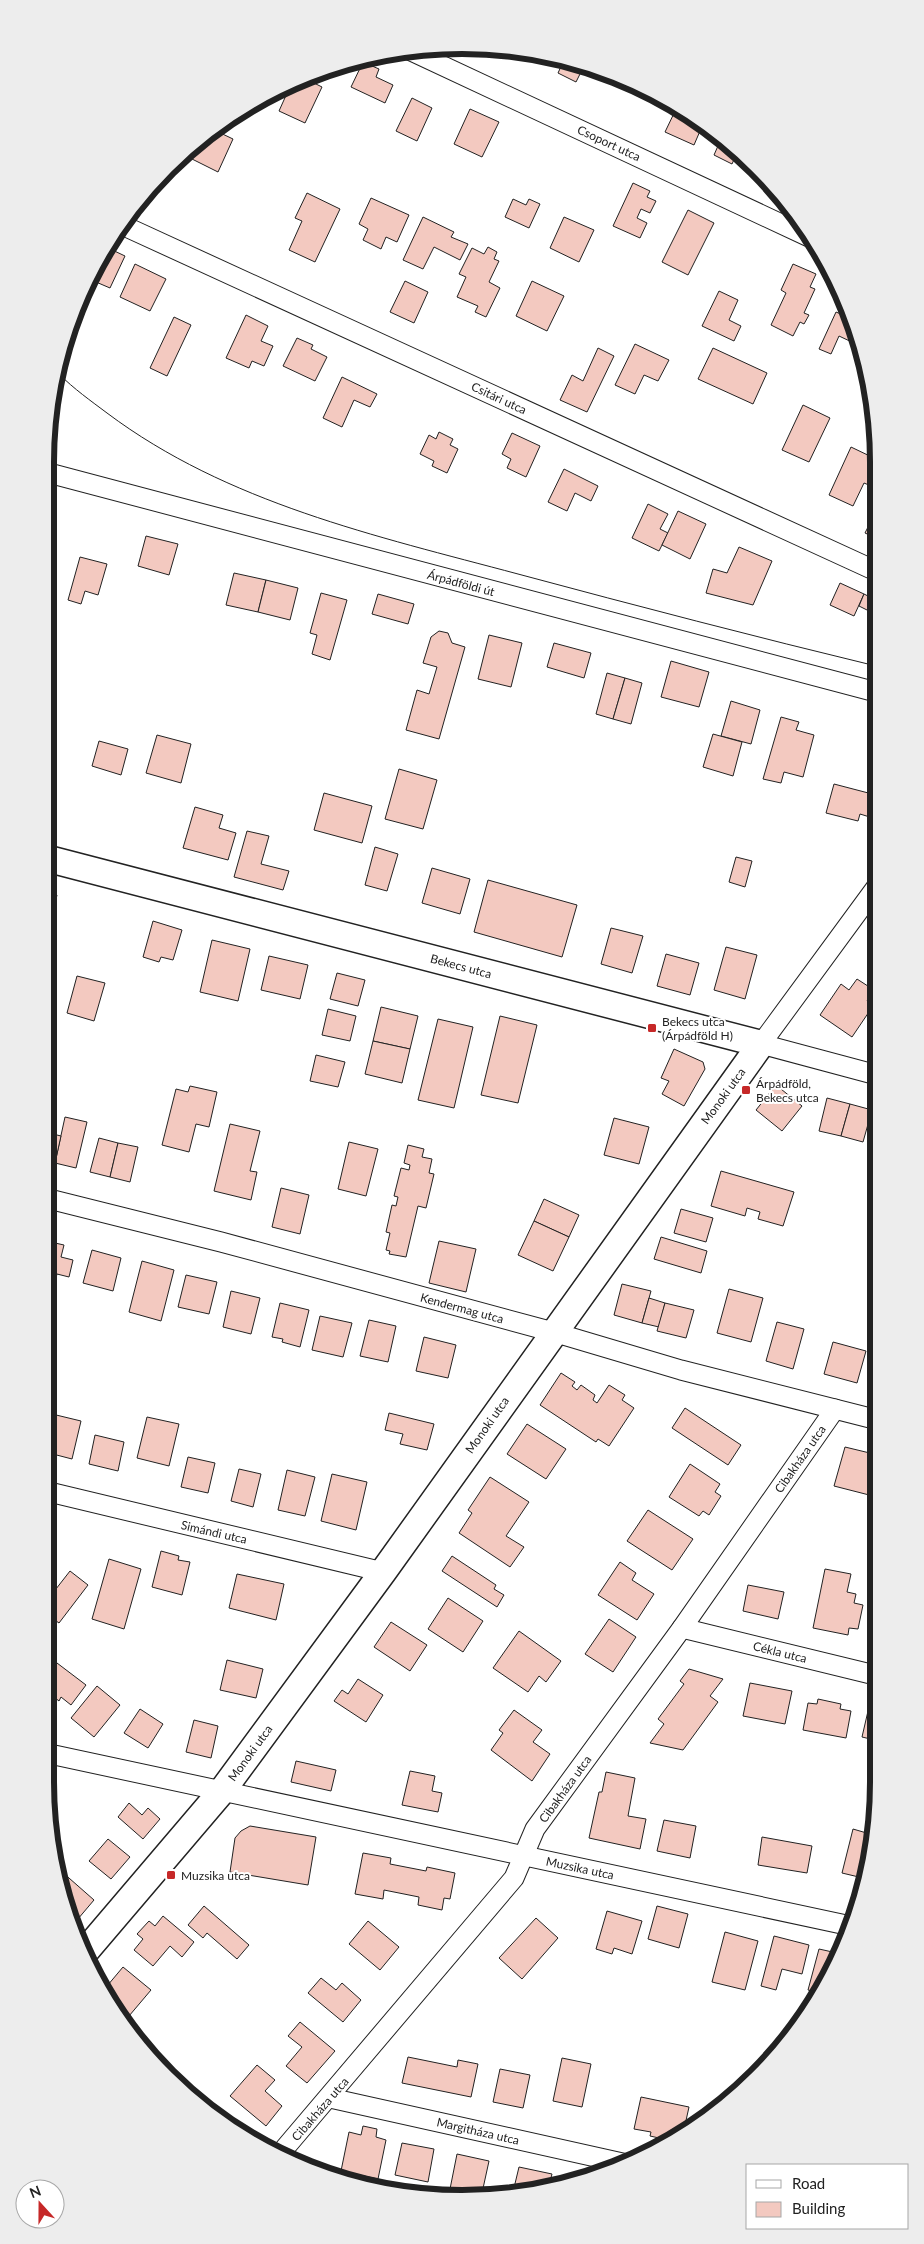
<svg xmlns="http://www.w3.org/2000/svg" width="924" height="2244" font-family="Lato,sans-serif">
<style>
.building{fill:#f3c9c0;stroke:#222}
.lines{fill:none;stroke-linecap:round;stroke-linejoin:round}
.street-casing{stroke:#222;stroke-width:21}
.secondary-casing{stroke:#222;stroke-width:29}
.street{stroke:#fff;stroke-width:19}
.secondary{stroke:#fff;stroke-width:26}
.tram{stroke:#222;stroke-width:1}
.poi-dot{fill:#c62828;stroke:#fff;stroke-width:2}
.labels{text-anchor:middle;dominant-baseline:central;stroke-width:4;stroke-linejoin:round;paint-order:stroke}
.street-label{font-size:12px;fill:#222;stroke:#fff}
.poi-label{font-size:12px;fill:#222;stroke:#fff;text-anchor:start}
.rim{fill:none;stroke:#222;stroke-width:6}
</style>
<rect width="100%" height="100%" fill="#fff"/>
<!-- building -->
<g class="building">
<path d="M564 60 593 66 588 76 581 72 576 82 558 73Z"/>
<path d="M363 62 379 69 376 77 393 85 385 103 351 87Z"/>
<path d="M304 78 322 87 305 123 279 111 292 82Z"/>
<path d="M623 80 643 90 640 96 620 87Z"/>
<path d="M412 98 432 108 417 141 396 131Z"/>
<path d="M677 107 694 115 703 124 694 145 665 132Z"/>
<path d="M470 109 499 122 482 157 454 144Z"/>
<path d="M212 129 233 139 218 172 190 158 198 141Z"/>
<path d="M721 139 737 153 732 164 714 155Z"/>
<path d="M633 183 650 191 647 197 656 201 650 213 641 209 637 218 647 223 640 238 613 226Z"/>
<path d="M307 193 340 209 315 262 289 250 302 221 295 218Z"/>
<path d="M371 198 409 215 397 242 386 237 381 249 363 240 368 229 359 224Z"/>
<path d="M513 199 526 205 529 199 540 204 529 228 505 217Z"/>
<path d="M688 210 714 223 688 275 662 262Z"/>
<path d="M423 217 454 232 451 237 468 244 460 260 434 247 423 269 403 260Z"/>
<path d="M564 217 594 230 579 262 550 248Z"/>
<path d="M106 247 125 256 110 288 89 279Z"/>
<path d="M488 247 497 252 494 259 499 261 489 282 500 288 486 317 475 312 478 306 457 297 466 277 459 274 472 248 484 254Z"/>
<path d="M135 264 166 279 150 311 120 297Z"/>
<path d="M793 264 816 274 810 287 815 289 804 313 809 315 804 324 800 322 793 336 771 325 786 293 781 290Z"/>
<path d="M405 281 428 292 414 323 390 312Z"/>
<path d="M532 281 564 296 547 331 516 316Z"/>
<path d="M719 291 738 300 729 320 741 326 734 341 702 326Z"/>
<path d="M836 312 848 317 856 344 839 336 831 354 819 349Z"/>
<path d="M246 315 268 326 261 341 273 346 264 366 252 361 249 368 226 358Z"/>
<path d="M174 317 191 325 167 376 150 368Z"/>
<path d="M297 338 313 345 311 349 327 357 315 381 283 366Z"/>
<path d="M635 344 669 360 658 381 644 375 635 394 615 385Z"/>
<path d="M598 348 614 356 587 412 560 400 572 375 583 381Z"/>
<path d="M713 348 767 373 753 404 698 379Z"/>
<path d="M342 377 377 394 370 407 354 400 342 427 323 418Z"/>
<path d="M803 405 830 418 809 462 782 450Z"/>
<path d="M439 432 453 439 450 445 458 449 447 473 432 466 434 461 420 454 429 435 436 439Z"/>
<path d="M512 433 540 446 526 477 507 468 511 459 502 454Z"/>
<path d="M851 447 876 459V488L864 483 853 506 829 495Z"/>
<path d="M564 469 598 486 591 501 575 493 567 511 548 502Z"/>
<path d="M648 504 668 514 660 529 668 533 659 551 632 538Z"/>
<path d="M678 511 706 524 690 559 662 545Z"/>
<path d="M876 511V538L865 533Z"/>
<path d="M146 536 178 544 169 575 138 566Z"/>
<path d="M739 547 772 561 753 605 706 593 713 569 727 573Z"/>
<path d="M80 557 107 564 98 595 85 591 81 604 68 600Z"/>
<path d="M234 573 266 580 258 612 226 605Z"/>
<path d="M266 580 298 588 290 620 258 612Z"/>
<path d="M840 583 864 594 854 616 830 605Z"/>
<path d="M45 586 52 588 45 611Z"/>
<path d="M321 593 347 600 330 660 312 654 317 635 310 633Z"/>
<path d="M378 594 414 604 408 624 372 614Z"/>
<path d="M864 594 876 600 875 614 859 606Z"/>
<path d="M439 631 448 633 452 643 465 647 439 739 406 730 417 690 429 694 437 667 423 663 431 637Z"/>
<path d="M489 635 522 643 511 687 478 679Z"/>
<path d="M554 643 591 653 584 678 547 667Z"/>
<path d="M671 661 709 672 699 707 661 697Z"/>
<path d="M607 673 625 678 613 719 596 714Z"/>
<path d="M625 678 642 683 631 724 613 719Z"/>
<path d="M731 701 760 710 751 744 721 736Z"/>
<path d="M781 717 799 722 796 730 814 735 803 777 784 772 781 783 763 779Z"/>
<path d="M713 734 742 742 733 776 703 767Z"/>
<path d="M157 735 191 744 181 783 146 773Z"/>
<path d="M99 741 128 749 121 775 92 766Z"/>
<path d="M399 769 437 780 423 829 385 819Z"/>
<path d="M834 784 876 795 873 818 860 814 858 821 826 813Z"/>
<path d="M324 793 372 806 362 843 314 830Z"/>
<path d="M195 807 223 815 219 828 236 833 228 860 183 848Z"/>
<path d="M247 831 269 836 261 864 289 871 283 890 234 877Z"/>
<path d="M375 847 398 854 387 891 365 885Z"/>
<path d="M736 857 752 861 745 887 729 882Z"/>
<path d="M432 868 470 879 460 914 422 903Z"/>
<path d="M488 880 577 905 562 957 474 932Z"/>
<path d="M45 892 57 895 49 928 45 927Z"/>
<path d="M153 921 182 930 173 960 161 957 159 962 143 957Z"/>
<path d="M611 928 643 936 632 973 601 964Z"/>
<path d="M212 940 250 949 238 1001 200 992Z"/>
<path d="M726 947 757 955 745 999 714 990Z"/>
<path d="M666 954 699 963 690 995 657 986Z"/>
<path d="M269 956 308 965 300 999 261 990Z"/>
<path d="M337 973 365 980 358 1006 330 999Z"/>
<path d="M77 976 105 983 94 1021 67 1013Z"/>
<path d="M857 979 874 990 867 1001 873 1006 852 1037 820 1015 841 984 849 990Z"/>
<path d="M381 1007 418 1016 410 1049 373 1041Z"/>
<path d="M328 1009 356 1016 350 1041 322 1035Z"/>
<path d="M500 1016 537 1025 518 1103 481 1095Z"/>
<path d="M438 1019 473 1027 454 1108 418 1100Z"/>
<path d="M373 1041 410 1049 402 1083 365 1074Z"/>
<path d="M674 1049 703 1062 705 1069 684 1106 662 1094 669 1081 661 1078Z"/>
<path d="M316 1055 345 1062 338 1087 310 1081Z"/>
<path d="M776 1085 802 1106 782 1131 756 1110Z"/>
<path d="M190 1086 217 1092 209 1127 196 1124 189 1152 162 1145 176 1089 188 1092Z"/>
<path d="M827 1098 850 1104 841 1136 819 1131Z"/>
<path d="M850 1104 872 1110 863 1142 841 1136Z"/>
<path d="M65 1117 87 1122 76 1168 55 1163Z"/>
<path d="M614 1118 649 1127 639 1164 604 1155Z"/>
<path d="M230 1124 260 1131 250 1171 257 1172 251 1200 214 1191Z"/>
<path d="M45 1132 61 1136 55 1163 45 1161Z"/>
<path d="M99 1138 118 1143 110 1177 90 1172Z"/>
<path d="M349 1142 378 1149 366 1196 338 1189Z"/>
<path d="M118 1143 138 1147 130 1182 110 1177Z"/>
<path d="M408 1145 424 1149 422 1157 432 1159 429 1173 434 1174 426 1208 418 1206 406 1257 389 1254 390 1251 386 1250 390 1233 386 1232 392 1205 396 1206 398 1197 394 1196 401 1168 409 1170 410 1165 404 1163Z"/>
<path d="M877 1146V1164L873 1163Z"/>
<path d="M721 1171 794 1192 783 1226 758 1219 760 1212 747 1208 745 1216 711 1206Z"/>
<path d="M281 1188 309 1195 300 1234 272 1227Z"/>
<path d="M544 1199 579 1215 569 1237 534 1221Z"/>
<path d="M681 1209 713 1218 706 1242 674 1233Z"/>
<path d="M534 1221 569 1237 553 1271 518 1255Z"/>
<path d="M661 1237 707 1251 701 1273 654 1259Z"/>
<path d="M46 1241 64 1245 61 1257 73 1260 69 1277 57 1274 54 1285 45 1283Z"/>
<path d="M439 1241 476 1249 466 1292 429 1283Z"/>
<path d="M92 1250 121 1258 113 1291 83 1283Z"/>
<path d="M142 1261 174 1270 161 1321 129 1312Z"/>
<path d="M186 1275 217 1282 209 1314 178 1307Z"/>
<path d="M622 1284 651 1291 642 1323 614 1315Z"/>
<path d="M729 1289 763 1298 751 1342 717 1333Z"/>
<path d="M231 1291 260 1298 251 1334 223 1327Z"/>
<path d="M649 1298 665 1303 659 1327 642 1323Z"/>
<path d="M280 1303 309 1310 300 1347 282 1342 283 1339 272 1337Z"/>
<path d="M665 1303 694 1310 686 1338 657 1331Z"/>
<path d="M320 1316 352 1323 343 1357 312 1350Z"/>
<path d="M369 1320 396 1326 388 1362 360 1356Z"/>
<path d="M777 1322 804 1329 793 1369 766 1361Z"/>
<path d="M424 1337 456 1345 448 1378 416 1371Z"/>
<path d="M833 1342 866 1351 857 1383 824 1374Z"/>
<path d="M561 1373 575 1382 572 1386 577 1390 581 1385 595 1395 593 1400 597 1403 609 1385 625 1395 622 1400 634 1408 609 1446 598 1439 596 1442 540 1405Z"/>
<path d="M685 1408 741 1445 728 1465 672 1428Z"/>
<path d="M389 1413 434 1424 427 1450 400 1444 403 1434 385 1430Z"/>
<path d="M52 1414 81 1421 72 1459 45 1452V1441Z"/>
<path d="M147 1417 179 1424 169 1466 137 1458Z"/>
<path d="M527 1424 566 1449 546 1479 507 1454Z"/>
<path d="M95 1435 124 1442 118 1471 89 1464Z"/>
<path d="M845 1447 878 1455 877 1497 834 1486Z"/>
<path d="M188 1457 215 1463 208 1493 181 1487Z"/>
<path d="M690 1464 720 1484 715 1492 721 1496 709 1515 703 1511 699 1516 669 1497Z"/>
<path d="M239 1469 261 1474 253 1507 231 1501Z"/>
<path d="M287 1470 315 1477 305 1516 278 1510Z"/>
<path d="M332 1474 367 1482 356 1530 321 1521Z"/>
<path d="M490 1477 529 1502 506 1536 524 1547 510 1567 459 1533 472 1513 468 1510Z"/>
<path d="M648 1510 693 1539 672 1570 627 1541Z"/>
<path d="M161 1551 179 1556 178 1560 190 1562 182 1595 152 1587Z"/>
<path d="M452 1556 496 1585 494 1589 504 1595 497 1607 442 1571Z"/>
<path d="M109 1559 141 1569 124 1629 92 1619Z"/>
<path d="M620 1562 636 1573 632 1580 654 1594 637 1620 598 1595Z"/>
<path d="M825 1569 851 1574 847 1592 856 1594 854 1603 863 1605 858 1629 849 1628 848 1635 813 1628Z"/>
<path d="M70 1571 88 1585 59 1623 45 1613V1603Z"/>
<path d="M237 1574 284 1584 276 1620 229 1608Z"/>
<path d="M748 1585 784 1592 778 1619 743 1611Z"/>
<path d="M448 1598 483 1621 463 1652 428 1629Z"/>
<path d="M879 1612V1638L872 1636Z"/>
<path d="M609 1619 636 1637 613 1672 585 1654Z"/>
<path d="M391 1622 427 1645 410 1671 374 1647Z"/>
<path d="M519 1631 561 1661 546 1682 539 1676 528 1692 493 1668Z"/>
<path d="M227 1660 263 1669 256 1698 220 1690Z"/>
<path d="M57 1663 86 1685 71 1705 61 1697 59 1701 49 1693 51 1690 45 1685V1679Z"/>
<path d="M689 1669 723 1679 710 1696 718 1702 683 1750 650 1743 664 1724 658 1719 684 1684 680 1681Z"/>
<path d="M358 1679 383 1695 366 1722 334 1701 342 1690 348 1694Z"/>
<path d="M750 1683 792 1691 785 1724 743 1716Z"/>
<path d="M97 1686 120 1705 94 1737 71 1718Z"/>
<path d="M818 1699 841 1704 840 1709 851 1711 846 1738 803 1730 808 1703 817 1704Z"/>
<path d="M140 1709 163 1724 148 1748 124 1733Z"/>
<path d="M514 1710 542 1730 533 1742 550 1754 532 1781 491 1750 503 1733 499 1730Z"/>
<path d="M868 1711 879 1713V1741L862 1737Z"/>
<path d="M194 1720 218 1726 211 1758 186 1752Z"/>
<path d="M296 1761 336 1770 331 1791 291 1782Z"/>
<path d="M410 1771 435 1776 432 1791 442 1793 438 1812 402 1805Z"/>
<path d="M606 1772 635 1778 628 1816 646 1819 640 1849 589 1838 599 1792H602Z"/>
<path d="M129 1803 142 1815 148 1808 160 1819 143 1839 118 1817Z"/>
<path d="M664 1820 696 1826 690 1858 657 1851Z"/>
<path d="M250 1826 316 1837 308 1885 230 1872 235 1838 241 1831Z"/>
<path d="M853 1829 870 1834 863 1878 842 1873Z"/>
<path d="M762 1837 812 1846 807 1873 758 1865Z"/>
<path d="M108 1839 130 1857 111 1879 89 1861Z"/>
<path d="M363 1853 391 1858 390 1864 426 1871 427 1867 455 1873 450 1899 444 1898 442 1910 418 1905 419 1897 384 1890 383 1899 355 1894Z"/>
<path d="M61 1871 94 1900 72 1926 67 1916Z"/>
<path d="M204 1906 249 1945 237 1959 207 1933 203 1938 188 1925Z"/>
<path d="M657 1906 688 1914 679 1948 648 1939Z"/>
<path d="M607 1911 642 1921 632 1954 614 1948 612 1954 596 1949Z"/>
<path d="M163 1916 194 1942 182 1957 170 1946 153 1966 134 1950 143 1939 137 1934 149 1921 155 1926Z"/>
<path d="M536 1918 558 1938 522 1979 499 1958Z"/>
<path d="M368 1921 399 1947 380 1970 349 1944Z"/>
<path d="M725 1932 758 1941 745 1990 712 1982Z"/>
<path d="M774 1936 809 1945 802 1974 782 1969 776 1990 761 1986Z"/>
<path d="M819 1949 837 1953 816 1992 808 1990Z"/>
<path d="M123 1967 151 1990 129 2016 102 1992Z"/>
<path d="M321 1978 336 1990 342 1983 361 2000 343 2022 308 1993Z"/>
<path d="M300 2022 335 2051 307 2083 286 2066 302 2047 288 2036Z"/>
<path d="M408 2057 457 2067 458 2060 478 2064 471 2097 402 2083Z"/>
<path d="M562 2058 591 2064 582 2107 553 2101Z"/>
<path d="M257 2065 275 2080 265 2091 282 2106 266 2126 230 2096Z"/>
<path d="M500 2069 530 2075 523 2108 493 2102Z"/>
<path d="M641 2097 689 2107 683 2134 677 2138 669 2136 668 2140 650 2136 651 2132 634 2129Z"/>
<path d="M214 2106 250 2136 248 2138 212 2109Z"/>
<path d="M363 2126 377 2129 376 2137 386 2140 378 2179 341 2171 349 2132 361 2135Z"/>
<path d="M402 2143 434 2149 428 2182 395 2175Z"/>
<path d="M457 2154 489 2161 482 2193 449 2194Z"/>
<path d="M519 2167 552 2174 548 2189 513 2192Z"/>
</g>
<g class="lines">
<defs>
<g id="street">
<path d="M409 50 809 237"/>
<path d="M122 225 876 571"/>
<path d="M45 472 876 692"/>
<path d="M877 886 761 1044 877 1075"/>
<path d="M45 1198 221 1242 553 1332 681 1370 878 1420"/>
<path d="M45 1491 383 1572"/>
<path d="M682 1628 879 1676"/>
<path d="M45 1753 851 1926"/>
<path d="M330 2098 627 2164"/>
<path d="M279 2155 514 1878 535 1829 682 1628 835 1409"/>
</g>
<path id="secondary" d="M45 858 761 1044 383 1572 222 1791 84 1953"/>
</defs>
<!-- street casing -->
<use href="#street" class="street-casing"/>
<!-- secondary casing -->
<use href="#secondary" class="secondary-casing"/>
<!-- street -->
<use href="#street" class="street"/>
<!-- secondary -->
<use href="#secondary" class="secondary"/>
<!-- tram -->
<path class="tram" d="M59 374C74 389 91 401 107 413 227 503 376 536 518 574 637 606 756 637 876 666"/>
</g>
<!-- markers -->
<g class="poi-dot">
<rect x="647" y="1023" width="10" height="10" rx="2.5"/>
<rect x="741" y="1085" width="10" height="10" rx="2.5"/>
<rect x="166" y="1870" width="10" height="10" rx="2.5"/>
</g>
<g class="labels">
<!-- street labels -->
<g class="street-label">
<text transform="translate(609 143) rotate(25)">Csoport utca</text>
<text transform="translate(499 398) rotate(25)">Csitári utca</text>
<text transform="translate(461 583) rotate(15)">Árpádföldi út</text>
<text transform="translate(461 966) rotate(15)">Bekecs utca</text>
<text transform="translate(723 1096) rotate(-54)">Monoki utca</text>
<text transform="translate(462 1308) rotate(15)">Kendermag utca</text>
<text transform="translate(487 1425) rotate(-55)">Monoki utca</text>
<text transform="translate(800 1459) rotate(-55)">Cibakháza utca</text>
<text transform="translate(214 1532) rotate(13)">Simándi utca</text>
<text transform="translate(780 1652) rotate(14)">Cékla utca</text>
<text transform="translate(250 1753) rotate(-54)">Monoki utca</text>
<text transform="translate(565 1789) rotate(-54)">Cibakháza utca</text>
<text transform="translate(580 1868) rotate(12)">Muzsika utca</text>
<text transform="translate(320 2109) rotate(-49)">Cibakháza utca</text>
<text transform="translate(478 2131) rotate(13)">Margitháza utca</text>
</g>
<!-- poi labels -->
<g class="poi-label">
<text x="662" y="1021">Bekecs utca<tspan x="662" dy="14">(Árpádföld H)</tspan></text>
<text x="756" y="1083">Árpádföld,<tspan x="756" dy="14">Bekecs utca</tspan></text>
<text x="181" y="1875">Muzsika utca</text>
</g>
</g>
<!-- crop -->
<path d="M0 0H924V2244H0ZM462 54H462A408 408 0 0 1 870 462V1782A408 408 0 0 1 462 2190H462A408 408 0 0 1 54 1782V462A408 408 0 0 1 462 54Z" fill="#ededed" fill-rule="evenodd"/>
<path class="rim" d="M462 54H462A408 408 0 0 1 870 462V1782A408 408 0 0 1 462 2190H462A408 408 0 0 1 54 1782V462A408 408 0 0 1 462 54Z"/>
<!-- legend -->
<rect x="746" y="2164" width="162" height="65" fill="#ffffff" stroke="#a7a7a7"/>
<rect x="756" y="2180" width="25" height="8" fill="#ffffff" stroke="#a7a7a7"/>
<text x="792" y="2189" font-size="15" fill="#222222">Road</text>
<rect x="756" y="2202" width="25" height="15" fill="#f3c9c0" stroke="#a7a7a7"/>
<text x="792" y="2214" font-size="15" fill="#222222">Building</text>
<!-- north arrow -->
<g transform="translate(40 2204) rotate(339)"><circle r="24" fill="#ffffff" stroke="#a7a7a7"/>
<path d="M0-4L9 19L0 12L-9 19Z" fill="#c62828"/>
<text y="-8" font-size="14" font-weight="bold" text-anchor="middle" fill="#222222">N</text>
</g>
</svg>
